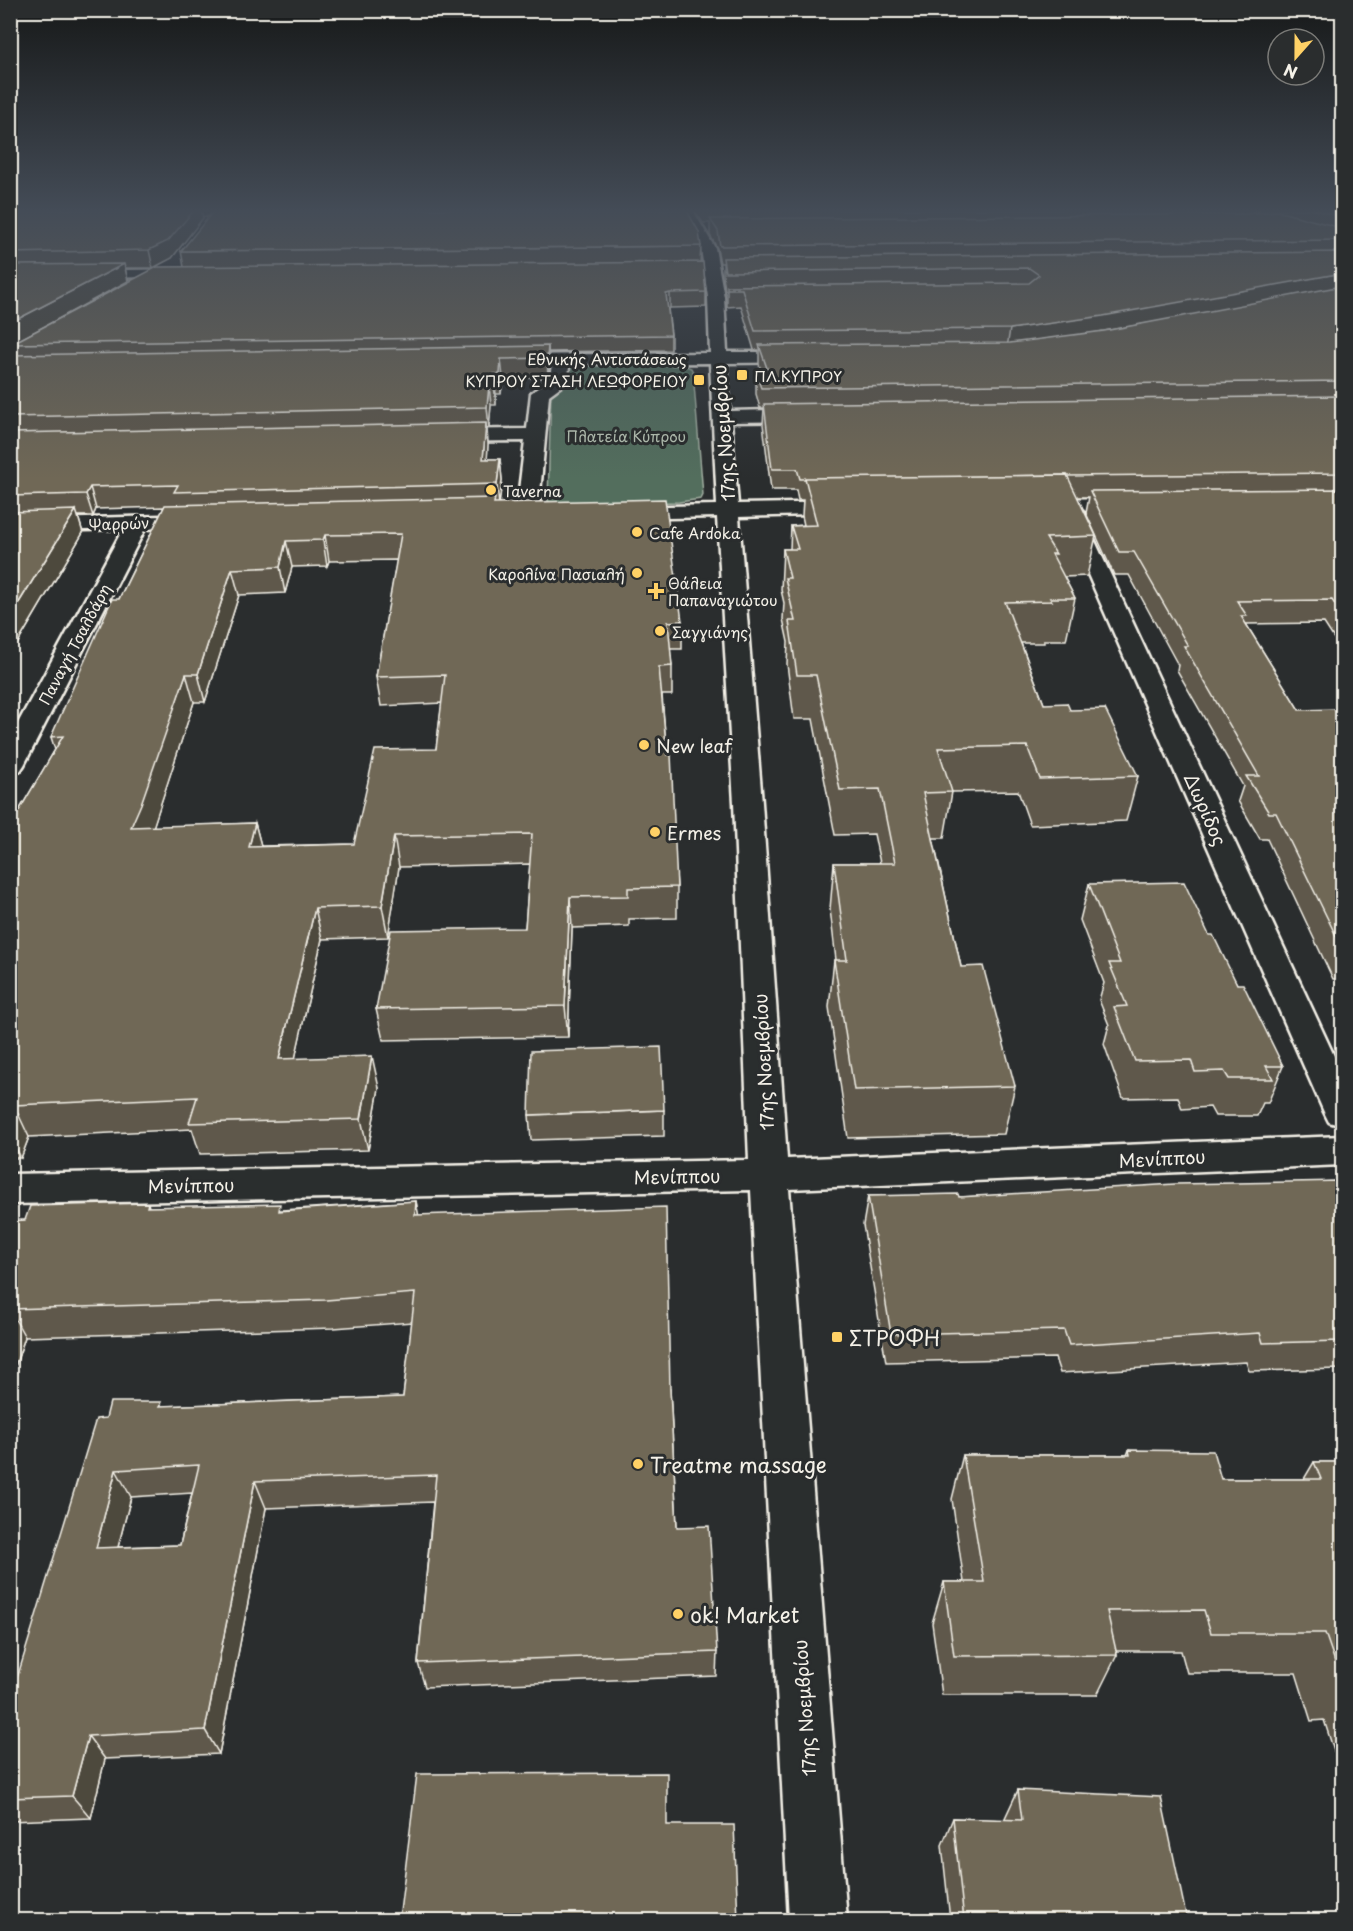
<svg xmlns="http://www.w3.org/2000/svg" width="1353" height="1931" font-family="'Playpen Sans',sans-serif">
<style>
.green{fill:#526e5d;stroke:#a3b0a2;stroke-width:1.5}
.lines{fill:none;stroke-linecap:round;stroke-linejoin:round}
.minor-casing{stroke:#f4f1e8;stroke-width:5}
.minor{fill:#2a2d2e;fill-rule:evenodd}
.wall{fill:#5f594b;stroke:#f4f1e8;stroke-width:1.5;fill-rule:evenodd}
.shaded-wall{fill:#4e483d;stroke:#f4f1e8;stroke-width:1.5}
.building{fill:#6f6757;stroke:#f4f1e8;stroke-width:1.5;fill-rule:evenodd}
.poi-dot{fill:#ffd166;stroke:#2a2d2e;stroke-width:2}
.labels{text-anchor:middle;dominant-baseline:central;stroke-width:6;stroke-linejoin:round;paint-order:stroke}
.far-street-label{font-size:15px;fill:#f4f1e8;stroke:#2a2d2e}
.far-poi-label{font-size:15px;fill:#f4f1e8;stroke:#2a2d2e;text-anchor:start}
.far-park-label{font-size:15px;fill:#abb6a9;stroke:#2a2d2e}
.street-label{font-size:18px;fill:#f4f1e8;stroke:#2a2d2e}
.poi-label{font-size:18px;fill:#f4f1e8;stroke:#2a2d2e;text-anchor:start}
.near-poi-label{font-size:21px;fill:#f4f1e8;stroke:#2a2d2e;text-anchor:start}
</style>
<rect width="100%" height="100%" fill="#2a2d2e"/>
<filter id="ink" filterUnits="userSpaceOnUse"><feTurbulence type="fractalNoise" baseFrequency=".0167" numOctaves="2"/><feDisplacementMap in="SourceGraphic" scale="12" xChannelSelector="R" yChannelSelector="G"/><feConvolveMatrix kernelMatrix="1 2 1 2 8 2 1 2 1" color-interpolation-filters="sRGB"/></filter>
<g filter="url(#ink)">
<!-- green -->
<path class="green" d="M683 365 691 368 693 372 703 495 701 499 679 502 558 505 548 501 551 392 563 385 565 366Z"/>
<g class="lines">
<defs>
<g id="minor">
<path d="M151 209H263L265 211 258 215 156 216 149 212Z"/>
<path d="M680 209H692L715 248 724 297 727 352H803L809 353 812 357 809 361 803 362 727 363 730 411 807 409 814 411 816 415 814 419 807 421 731 422 738 504 848 502 855 504 858 508 855 512 848 514 739 517 762 803 787 1159 1342 1136V1165L789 1189 847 1920H789L751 1190 10 1204V1174L749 1160 734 803 717 517 621 519 614 517 610 513 614 509 621 507 717 505 710 363 569 364 568 381 549 395 538 515 534 519 527 521 520 519 516 515 525 441 441 442 434 440 431 436 434 432 441 430 527 429 531 393 550 379 552 364H504L498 363 495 359 498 355 710 353 708 297 701 248Z"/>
<path d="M1219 209H1240L1342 235V243L1221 212Z"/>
<path d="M189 269 196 273 194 276 10 280V272Z"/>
<path d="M1133 498 1140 500 1143 504 1140 508 1081 511 1342 1073V1126L1329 1122 1324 1112 1062 515 1065 511 1028 509 1025 505 1028 501 1035 499Z"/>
<path d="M201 515 209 516 212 521 209 526 145 529 24 765 20 771 10 773V738L123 529 10 532V520Z"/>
</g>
</defs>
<!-- minor casing -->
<use href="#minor" class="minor-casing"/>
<!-- minor -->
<use href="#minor" class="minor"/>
</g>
<!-- wall -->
<g class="wall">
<path d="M24 209H201L203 218 172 258 153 268H125L128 281 66 315 184 267 181 251 701 246 700 262 706 292V307L670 308H668L671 335V350L549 352V365L548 378H503L501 394H496V405H491L489 428H487L488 444 487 459H500L502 480 499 503 682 621V649H670L672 666V695H662L677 887V918L629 919V926L572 928 568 1037 383 1040 376 1009 525 928 530 864 399 867 388 937 322 939 295 1058 379 1088 368 1150 200 1154 192 1129 29 1137 21 1158H10V826L55 750 51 737 164 507 96 509 93 516H78L83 533 10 656V355L14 354 10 345V214ZM397 560 376 677 381 706 442 703 436 749 354 844 261 846 255 823 153 827 194 702H205L239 595 285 593 292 567 327 566 329 561Z"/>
<path d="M694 209H1342V651L1324 623 1246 624 1299 710 1342 716V979H1333L1267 839H1260L1238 801 1243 786 1177 670 1178 665 1129 575H1114L1086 513 1089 497H1077L1096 536 1087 576 1064 577 1075 598 1066 640H1044V643H1021L1044 704 1070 710 1138 776 1126 821 1030 825 1018 791 952 792 944 838H933L961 967 1015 1086 1004 1134 848 1138 829 1007 834 960H836L830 909 834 863H880L874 834 835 835 813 719H794L787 664 788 642 783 619 784 603 781 590 783 549H790L791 526 804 525 802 516 803 500H798L796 490H771L763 424 764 408H760L756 394V374H762L759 364V350H754L741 306 727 307V290H725L723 275V263H720L717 248 710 235V223H703ZM1255 210 1264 212 1246 214Z"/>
<path d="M1089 884 1209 935 1237 984 1283 1066 1268 1103H1263L1257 1116H1215L1210 1107 1182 1109 1178 1097 1123 1098 1104 1044 1109 1025 1099 1000 1104 983 1080 920Z"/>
<path d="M664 1110V1136L531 1140 529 1115Z"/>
<path d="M1342 1181V1369L1249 1371 1246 1362 1060 1373 1055 1358 886 1362 863 1225 868 1196 959 1197Z"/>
<path d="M416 1201 418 1215 670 1389 677 1527 717 1652 716 1676 425 1687 418 1663 433 1502 266 1508 219 1754 105 1759 91 1818 10 1821V1701L106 1418 164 1406 403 1397 412 1322 334 1328 25 1337 10 1381V1221L25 1220 148 1203 149 1207 282 1210ZM192 1493 180 1545 118 1547 131 1497Z"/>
<path d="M1129 1450 1221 1479H1304L1314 1462H1342V1776L1324 1720 1311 1721 1296 1673H1187L1181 1651H1116L1117 1655 1097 1695H942L932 1623 944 1582H964L952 1499 963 1455H1127Z"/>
<path d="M1018 1790 1187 1920H950L942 1845 953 1818 1005 1820V1818Z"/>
</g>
<!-- shaded-wall -->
<g class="shaded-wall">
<path d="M195 209H201L203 218 172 258 153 268 149 250Z"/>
<path d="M1242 209H1255V210L1240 218Z"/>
<path d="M124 264 128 281 12 344H11L10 345V323Z"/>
<path d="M1342 273V289L1007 348 1010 329Z"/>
<path d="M670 293V308L666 309V294Z"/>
<path d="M548 346 549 365 548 378 547 358Z"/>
<path d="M501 359 503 378 501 394 500 374Z"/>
<path d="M494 374 496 394V405L494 384Z"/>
<path d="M489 385 491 405 489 428 487 407Z"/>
<path d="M486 423 488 444 486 481 483 459Z"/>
<path d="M500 459 502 480 499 506 497 484Z"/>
<path d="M90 487 96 509 93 516 86 494Z"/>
<path d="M76 510 83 533 10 656V617Z"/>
<path d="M325 535 329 561 327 566 323 540Z"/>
<path d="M286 541 292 567 285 593 280 567Z"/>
<path d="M232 569 239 595 205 702 198 674Z"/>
<path d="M186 674 194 702 151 834 131 827Z"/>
<path d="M255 823 263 853 249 847Z"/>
<path d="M394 836 399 867 388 937 382 906Z"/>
<path d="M570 897 572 928 568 1037 565 1006Z"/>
<path d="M315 908 322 939 288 1090 279 1059Z"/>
<path d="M372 1056 379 1088 368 1150 361 1119Z"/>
<path d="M14 1105 29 1137 21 1158 10 1136V1115Z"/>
<path d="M416 1201 421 1229 415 1215Z"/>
<path d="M10 1310 25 1337 10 1381Z"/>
<path d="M116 1470 131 1497 111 1574 96 1548Z"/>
<path d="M255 1481 266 1508 219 1754 205 1730Z"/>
<path d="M88 1736 105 1759 91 1818 72 1796Z"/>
</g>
<!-- building -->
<g class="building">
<path d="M24 209H195L168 241 149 250 10 253V214L12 212Z"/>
<path d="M215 209H686L699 232 701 246 181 251Z"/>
<path d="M1311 209H1342V217Z"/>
<path d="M1277 211 1342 228V240L720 246 718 231 710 219 1244 214Z"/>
<path d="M1342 252V273L1103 316 1010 329 755 331 742 289H727V286L1029 283 1039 275 1029 268 725 272 723 258Z"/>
<path d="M703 262 706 292 670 293 666 294 671 335 11 344 157 267Z"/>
<path d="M124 264 10 323V265Z"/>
<path d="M1342 286V381L761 388 756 374H769L759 345 1010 343 1104 331Z"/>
<path d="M548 346 547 358 501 359 500 374H494V384L489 385 487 407 10 417V355Z"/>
<path d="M1342 396V473L1067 476V475L800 479 797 469H772L764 404Z"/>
<path d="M486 423 483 459H500L497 484 174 492 178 485 90 487 86 494 10 496V433Z"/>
<path d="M1067 475 1096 536 1046 538 1056 554H1052L1075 598H1050L1052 601 1005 602 1044 704 1067 703 1070 710 1105 709 1138 776 1040 779 1027 746 938 748 952 792 923 793 961 967 983 966 1015 1086 854 1090 834 960H847L834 863H895L880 789 840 790 816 675H797L789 621H795L785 578H790L783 549H798L791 526 817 525 805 478Z"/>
<path d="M1342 489V615L1332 600 1237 601 1247 616H1241L1299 710 1338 709 1342 716V948L1276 813H1269L1246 776H1259L1184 646H1188L1134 552H1119L1090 491Z"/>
<path d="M495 498 494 503 665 499 682 621 668 622 672 666 659 667 667 755 671 754 677 887 628 888V896L570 897 565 1006 376 1009 391 930 525 928 532 834 394 836 382 906 315 908 279 1059 372 1056 361 1119 189 1123 197 1097 14 1105 10 1115V826L63 736 51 737 112 599H119L165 505ZM401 534 376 677 445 675 436 749 375 750 354 844 249 847 255 823 131 827 141 804 186 674H198L232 569 280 567 286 541 323 540 325 535Z"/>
<path d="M76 510 10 617V512Z"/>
<path d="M1184 882 1209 935H1213L1237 984H1243L1283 1066H1266L1273 1079H1229L1224 1071 1195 1072 1191 1060 1135 1061 1114 1007 1127 1006 1109 963H1120L1089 884Z"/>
<path d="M661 1047 664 1110 529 1115 531 1051Z"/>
<path d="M1342 1181V1341L1263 1343 1260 1333 1069 1345 1064 1330 891 1334 868 1196 958 1194 959 1197 1175 1184Z"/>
<path d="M416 1201 415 1215 666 1207 670 1389 677 1527 709 1526 717 1652 418 1663 436 1475 255 1481 205 1730 88 1736 72 1796 10 1798V1701L96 1419 106 1418 110 1402H162L160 1406 403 1397 415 1293 326 1300 10 1309V1221L25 1220 30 1206 148 1203 147 1207 280 1204 279 1211ZM199 1465 180 1545 96 1548 116 1470Z"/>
<path d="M1129 1450 1213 1451 1221 1479H1321L1314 1462H1342V1682L1325 1633H1211L1204 1610 1107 1611 1117 1655 954 1656 944 1582H984L963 1455H1130Z"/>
<path d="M667 1773V1825H734L738 1920H399L417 1774Z"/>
<path d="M1018 1790 1161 1797 1187 1920H964L953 1818 1022 1820Z"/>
</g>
</g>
<!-- sky -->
<linearGradient id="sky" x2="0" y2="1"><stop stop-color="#171919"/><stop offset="0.44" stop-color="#444c57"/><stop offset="1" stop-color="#444c57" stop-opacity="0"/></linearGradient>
<rect width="1353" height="479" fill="url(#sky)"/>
<!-- markers -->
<g class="poi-dot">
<rect x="736" y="369" width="12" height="12" rx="3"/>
<rect x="693" y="374" width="12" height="12" rx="3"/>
<circle cx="491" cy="490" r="6"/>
<circle cx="637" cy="532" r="6"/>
<circle cx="637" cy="573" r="6"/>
<path d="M653 582h6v6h6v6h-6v6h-6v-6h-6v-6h6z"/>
<circle cx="660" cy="631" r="6"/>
<circle cx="644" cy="745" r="6"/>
<circle cx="655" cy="832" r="6"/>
<rect x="831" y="1331" width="12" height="12" rx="3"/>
<circle cx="638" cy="1464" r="6"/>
<circle cx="678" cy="1614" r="6"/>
</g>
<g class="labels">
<!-- far-street labels -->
<g class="far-street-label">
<text x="607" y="358">Εθνικής Αντιστάσεως</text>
<text transform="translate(119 523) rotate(-2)">Ψαρρών</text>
<text transform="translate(74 644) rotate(-62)">Παναγή Τσαλδάρη</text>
</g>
<!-- far-poi labels -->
<g class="far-poi-label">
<text x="754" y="375">ΠΛ.ΚΥΠΡΟΥ</text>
<text x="687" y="380" text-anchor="end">ΚΥΠΡΟΥ ΣΤΑΣΗ ΛΕΩΦΟΡΕΙΟΥ</text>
<text x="503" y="490">Taverna</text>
<text x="649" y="532">Cafe Ardoka</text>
<text x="625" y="573" text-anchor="end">Καρολίνα Πασιαλή</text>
<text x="668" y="582">Θάλεια<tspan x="668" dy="17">Παπαναγιώτου</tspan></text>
<text x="672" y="631">Σαγγιάνης</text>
</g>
<!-- far-park labels -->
<g class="far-park-label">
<text x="626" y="435">Πλατεία Κύπρου</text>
</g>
<!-- street labels -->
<g class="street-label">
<text transform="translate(723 433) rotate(-94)">17ης Νοεμβρίου</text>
<text transform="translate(1206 809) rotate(66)">Δωρίδος</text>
<text transform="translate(763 1062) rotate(-93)">17ης Νοεμβρίου</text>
<text transform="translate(1162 1158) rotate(-3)">Μενίππου</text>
<text transform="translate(677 1176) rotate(-1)">Μενίππου</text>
<text transform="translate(191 1185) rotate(-1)">Μενίππου</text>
<text transform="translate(804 1708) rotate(-94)">17ης Νοεμβρίου</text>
</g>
<!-- poi labels -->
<g class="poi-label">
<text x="656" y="745">New leaf</text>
<text x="667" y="832">Ermes</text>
</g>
<!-- near-poi labels -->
<g class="near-poi-label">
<text x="849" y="1337">ΣΤΡΟΦΗ</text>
<text x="650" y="1464">Treatme massage</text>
<text x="690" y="1614">ok! Market</text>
</g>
</g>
<!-- margin -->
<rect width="1353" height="1931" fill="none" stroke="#2a2d2e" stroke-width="36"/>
<rect x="18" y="18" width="1317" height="1895" fill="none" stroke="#f4f1e8" stroke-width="2" filter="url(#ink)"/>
<!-- north arrow -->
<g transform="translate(1296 57) rotate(201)"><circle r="28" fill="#2a2d2e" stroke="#7b7b78" stroke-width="1.5"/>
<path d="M0-4.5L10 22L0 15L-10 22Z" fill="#ffd166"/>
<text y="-9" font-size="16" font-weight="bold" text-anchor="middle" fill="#f4f1e8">N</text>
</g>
</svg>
